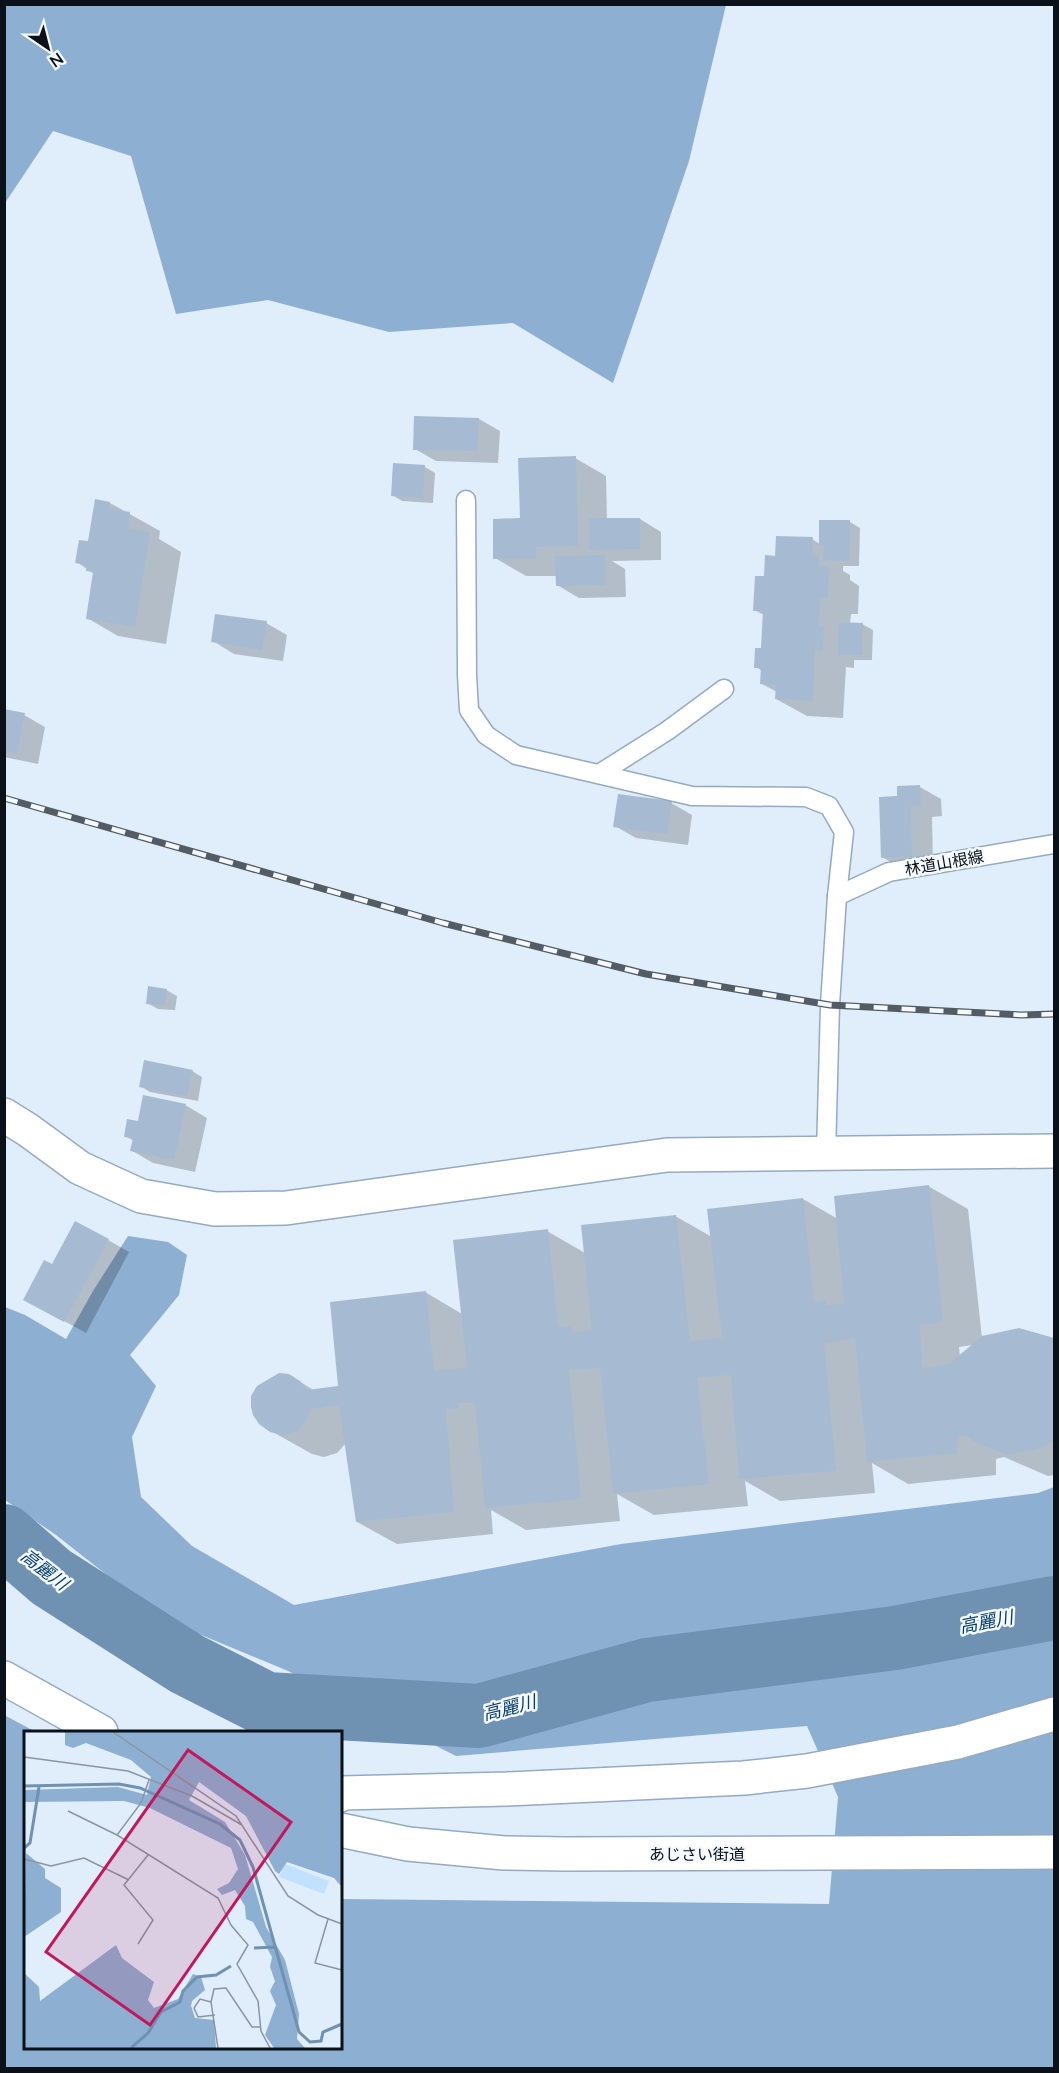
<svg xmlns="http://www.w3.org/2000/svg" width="1059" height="2073" font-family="Lato,'Noto Sans JP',sans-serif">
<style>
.forest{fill:#8cafd2}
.shadow{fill:#0003;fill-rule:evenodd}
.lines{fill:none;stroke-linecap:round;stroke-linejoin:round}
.river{stroke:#6f92b3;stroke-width:64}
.building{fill:#a6bbd1}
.lane-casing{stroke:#95aabf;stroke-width:21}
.street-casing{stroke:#95aabf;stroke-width:36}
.highway-casing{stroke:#95aabf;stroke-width:36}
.lane{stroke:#fff;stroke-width:18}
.street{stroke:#fff;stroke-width:33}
.highway{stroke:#fff;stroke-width:33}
.rail-casing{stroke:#535c65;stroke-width:7}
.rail{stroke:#f5f9fe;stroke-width:4.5;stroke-dasharray:14;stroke-linecap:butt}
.labels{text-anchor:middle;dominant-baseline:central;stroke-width:5;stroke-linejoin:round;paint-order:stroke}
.street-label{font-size:16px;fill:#0a1118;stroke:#f5f9fe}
.water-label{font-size:18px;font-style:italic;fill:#05406c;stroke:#f5f9fe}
.inset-river{fill:none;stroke:#6f92b3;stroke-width:3}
.inset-road{fill:none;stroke:#8a95a0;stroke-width:1.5}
.view{fill:#c2185b;fill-opacity:0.15;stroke:#c2185b;stroke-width:3}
.inset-edge{fill:none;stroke:#0a1118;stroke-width:3}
</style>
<rect width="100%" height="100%" fill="#e0edfa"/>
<!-- forest -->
<g class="forest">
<path d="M5 4H726V5L689 161 613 383 513 323 389 332 268 300 176 314 131 156 53 131 5 203Z"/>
<path d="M128 1236 168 1242 187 1255 179 1295 130 1355 156 1386 132 1437 141 1497 192 1546 294 1605 621 1544 1038 1493 1054 1487V2068H5L4 1715 36 1732H26V2048H340L341 1899 829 1904 838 1797 807 1726 456 1756 288 1671 163 1619 56 1535 5 1500V1307L25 1315 66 1339 93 1291Z"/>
</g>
<!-- shadow -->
<g class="shadow">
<path d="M479 419 500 431 498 463 436 461 415 449Z"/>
<path d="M575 458 606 476 607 520 640 519 661 532V560L612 561 625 569 626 597 579 598 557 585V576H526L495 558 521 519Z"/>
<path d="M395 465 425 467 435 473 433 503 402 501 392 495Z"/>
<path d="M110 503 160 531 159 539 181 552 166 644 118 636 87 618 94 574 77 562 89 543Z"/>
<path d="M850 522 860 528 859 566H843V571L850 575V580L859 586 858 614H851L850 624H862L873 630 872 660H854V668L846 667 843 718 807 716 776 699 777 692 762 684V671L756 667 762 650 764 615 754 610 765 578 777 557 812 539 820 544Z"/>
<path d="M266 623 287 635 283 661 234 654 213 641Z"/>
<path d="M4 711 24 715 45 727 38 764 4 757Z"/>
<path d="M920 787 941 799 942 816 932 817 933 868 903 869 882 857 899 798Z"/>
<path d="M671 803 692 815 688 845 636 838 615 826Z"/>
<path d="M166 990 177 996 175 1010 158 1009 147 1003Z"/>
<path d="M192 1071 202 1077 198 1101 150 1092 140 1086Z"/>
<path d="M185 1105 207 1118 195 1172 153 1163 131 1150 134 1141 125 1136 139 1123Z"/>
<path d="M928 1186 968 1209 982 1338 1019 1330 1054 1340V1475L1048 1476 1004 1457 996 1459V1475L908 1484 872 1463 875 1493 780 1501 745 1481 748 1506 654 1515 617 1494 620 1521 526 1530 491 1510 493 1534 397 1544 357 1522 346 1443 337 1453 324 1457 312 1454 271 1431 289 1375 315 1391 340 1388 425 1292 462 1314 547 1231 585 1253 675 1216 712 1237 803 1199 838 1219ZM973 1345 960 1357 959 1347Z"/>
<path d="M108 1240 129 1252 86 1333 46 1311 52 1266Z"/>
</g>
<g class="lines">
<!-- river -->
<path class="river" d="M4 1536 51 1577 187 1664 266 1704 479 1716 647 1670 895 1638 1054 1608"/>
</g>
<!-- building -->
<g class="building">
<path d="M414 416 479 418 477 451 413 450Z"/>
<path d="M576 456 578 546 536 547V558L493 559V519L520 518 518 458Z"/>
<path d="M393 463 425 465 423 498 391 496Z"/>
<path d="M95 499 110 502V509L130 512 128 529 150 532 135 627 86 619 93 572 86 571 87 565 75 563 79 540 88 541Z"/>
<path d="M589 518H640V549L589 550Z"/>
<path d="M819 520H850L849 561 823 560 824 545H819Z"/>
<path d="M776 536 813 537 812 555 819 556V566H829L828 598 820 597 819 627H824L823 651 815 650 813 701 775 699 776 685 760 684 761 668H754L755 648H761L763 611H753L755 576H764L765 555 775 556Z"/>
<path d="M605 555V585L556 586 555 556Z"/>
<path d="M215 614 267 621 262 650 211 642Z"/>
<path d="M839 622 863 623 862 655H838Z"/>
<path d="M4 709 25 713 17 753 4 751Z"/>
<path d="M920 785 921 805 911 806 912 857 881 858 879 797 897 796V786Z"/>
<path d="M618 794 672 801 667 834 613 827Z"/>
<path d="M148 986 167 989 165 1005 146 1004Z"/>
<path d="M144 1060 193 1070 187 1096 139 1087Z"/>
<path d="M143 1095 186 1104 174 1160 130 1151 133 1138 124 1137 127 1119 138 1121Z"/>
<path d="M929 1185 943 1322 920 1325 922 1368 949 1364 982 1336 1019 1328 1054 1338V1439L1042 1448 1007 1455 973 1441 966 1435 957 1437V1453L867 1462 855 1338 824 1343 836 1471 739 1479 731 1375 697 1378 709 1484 613 1494 600 1368 569 1370 581 1499 485 1508 475 1403H458V1409H446L454 1512 356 1522 339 1405 310 1409 307 1421 297 1431 283 1435 270 1432 259 1424 253 1415 251 1407V1396L257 1386 279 1373 289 1374 300 1381 307 1390 338 1386 330 1302 426 1291 434 1371 467 1367 453 1240 548 1229 558 1327 570 1326 572 1332 592 1330 581 1225 676 1215 690 1341 722 1338 707 1209 803 1198 814 1303 825 1300 826 1306 844 1303 834 1196Z"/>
<path d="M75 1221 109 1239 64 1322 23 1300 44 1260 52 1264Z"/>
</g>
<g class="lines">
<defs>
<g id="lane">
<path d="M466 500 467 675 469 710 486 735 516 755 692 796 806 797 829 806 844 832 837 896 830 1005 826 1154"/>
<path d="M599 774 667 731 724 689"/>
<path d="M837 896 889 872 1054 844"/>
</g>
<g id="street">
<path d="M4 1115 28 1130 80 1168 141 1196 215 1209 286 1208 667 1155 1054 1151"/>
<path d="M340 1795 342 1793 507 1789 744 1778 807 1771 958 1742 1054 1714"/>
</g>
<g id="highway">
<path d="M4 1678 101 1732"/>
<path d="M340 1830 408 1844 504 1853 565 1854 1054 1852"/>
</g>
</defs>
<!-- lane casing -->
<use href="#lane" class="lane-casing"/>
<!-- street casing -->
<use href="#street" class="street-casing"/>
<!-- highway casing -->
<use href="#highway" class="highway-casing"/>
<!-- lane -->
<use href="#lane" class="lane"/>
<!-- street -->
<use href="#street" class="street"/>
<!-- highway -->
<use href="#highway" class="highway"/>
<defs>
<path id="rail" d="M4 798 443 923 646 974 830 1005 1022 1015 1054 1014"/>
</defs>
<!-- rail casing -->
<use href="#rail" class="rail-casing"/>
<!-- rail -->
<use href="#rail" class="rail"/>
</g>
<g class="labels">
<!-- street labels -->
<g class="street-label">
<text transform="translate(944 862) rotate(-10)">林道山根線</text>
<text x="697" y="1853">あじさい街道</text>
</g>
<!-- water labels -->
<g class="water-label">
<text transform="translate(45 1569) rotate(38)">高麗川</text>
<text transform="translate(986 1621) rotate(-11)">高麗川</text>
<text transform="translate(509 1707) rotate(-14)">高麗川</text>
</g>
</g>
<!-- overview -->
<g transform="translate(24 1731)">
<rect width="318" height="318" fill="#e0edfa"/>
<path d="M261 133 305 150 300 163 255 146Z" fill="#c2e1ff"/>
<path d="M41 1H318V163L317 155 310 147 263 131 255 143 251 140 222 85 175 51 165 69 201 91 221 124 242 196 261 229 275 283 273 308 281 317H250L241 304 252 274 246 260 251 250 246 236 248 226 229 191 222 188 221 175 211 159 198 164 193 158 205 152 214 138 207 117 126 77 100 70 0 71V59L94 56 123 64 127 46 107 29 62 12 49 17 41 14ZM2 122 21 138V147L37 157V181L0 206ZM92 214 98 227 130 251 124 269 130 277 154 268 169 243 177 246 181 259 168 270 167 275 171 287 190 289 192 317H0V242L15 256 16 270Z" fill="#8cafd2"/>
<path class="inset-river" d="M0 55 95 53 116 57 196 93 216 109 229 136 275 301 286 311 297 310 299 301 318 293M0 117 6 112 15 56M230 217 251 216M107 317 124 302 137 281 156 271 159 260 173 246 192 244 207 235"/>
<path class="inset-road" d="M89 1 212 85 264 165 294 184 318 193M0 26 104 40 168 65 218 94M125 49 117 72 93 104 194 167 207 194 224 214 213 233 234 270 237 300 246 317M44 80 93 104M0 128 27 135 60 127 105 149M304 188 291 232 318 239M114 213 129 189 100 154 124 124M187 271 176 268 170 277 174 286 191 284M194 317 187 271 190 258 202 257 228 296H236"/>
<path class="view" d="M164 19 267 91 126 294 22 221Z"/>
<rect width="318" height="318" class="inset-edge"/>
</g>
<!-- border -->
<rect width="1059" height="2073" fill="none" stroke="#0a1118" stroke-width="12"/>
<!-- north arrow -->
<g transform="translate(48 48) rotate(145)" stroke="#f5f9fe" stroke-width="4.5" paint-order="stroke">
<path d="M0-4.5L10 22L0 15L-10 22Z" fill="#0a1118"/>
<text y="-9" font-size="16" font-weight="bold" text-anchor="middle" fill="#0a1118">N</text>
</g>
</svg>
